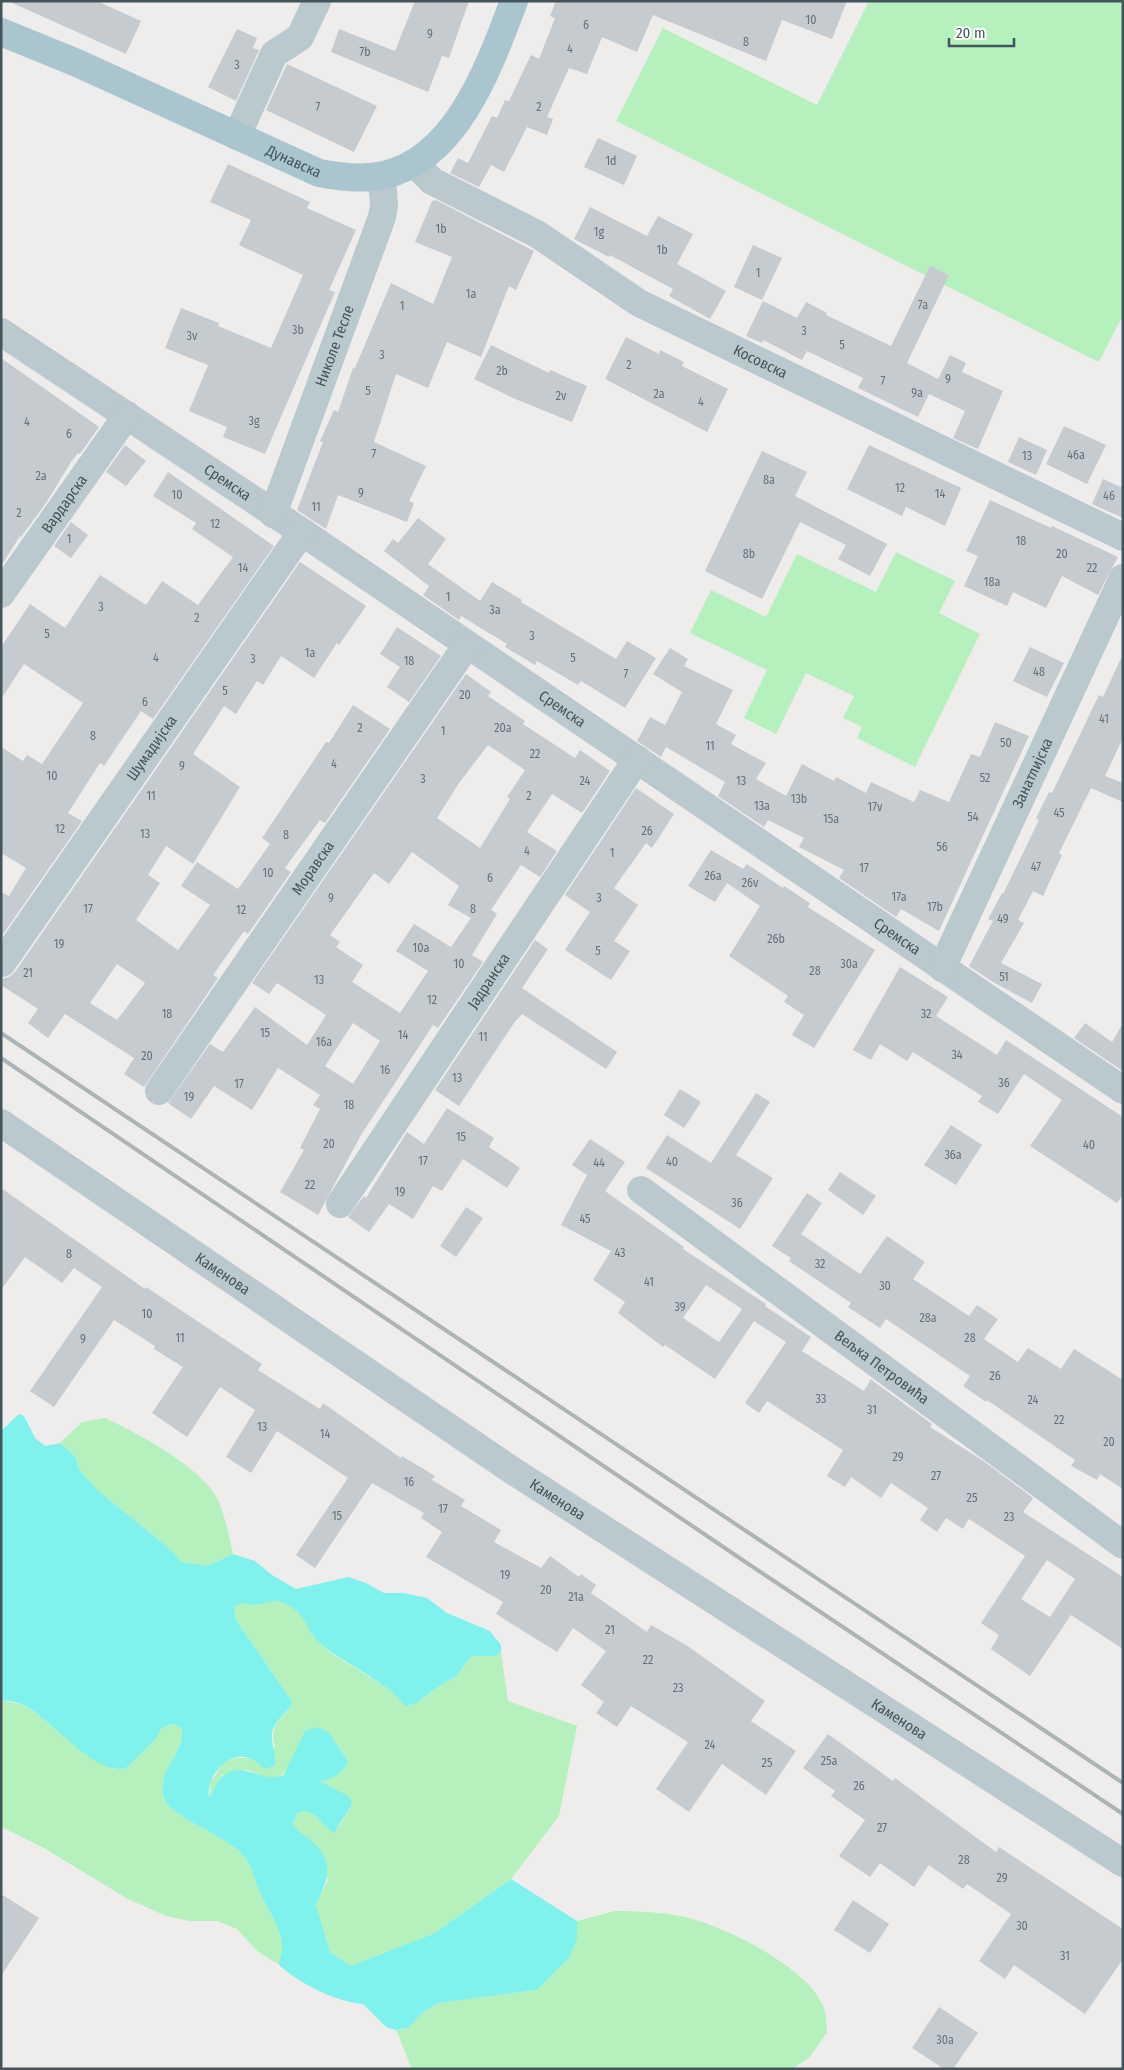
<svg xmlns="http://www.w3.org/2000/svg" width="1124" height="2070" font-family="'Fira Sans Condensed',sans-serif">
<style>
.green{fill:#b5f1bd}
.water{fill:#7ff2ed}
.building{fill:#c5cbcf;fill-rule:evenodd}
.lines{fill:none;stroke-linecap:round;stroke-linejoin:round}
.minor{stroke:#b9c9cd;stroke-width:28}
.major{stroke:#a9c5ce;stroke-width:28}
.rail{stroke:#adb4b7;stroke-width:4}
.labels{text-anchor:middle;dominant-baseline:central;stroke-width:4.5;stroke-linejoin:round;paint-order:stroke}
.number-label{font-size:12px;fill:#647278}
.street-label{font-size:15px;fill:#43555b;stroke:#fff}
</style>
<rect width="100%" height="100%" fill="#efecec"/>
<!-- green -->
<g class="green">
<path d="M869 1H1123V315L1099 362 616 121 663 28 817 105Z"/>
<path d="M896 552 955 581 939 613 980 634 915 767 857 738 862 727 843 718 854 696 806 673 776 734 744 718 767 670 690 633 711 590 766 617 797 554 876 592Z"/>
<path d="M105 1418C136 1432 202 1468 217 1498 225 1515 229 1536 233 1554L206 1566 182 1562 158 1539 96 1489 79 1469 76 1457 60 1443 82 1422Z"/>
<path d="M279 1600C286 1604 297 1608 302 1615 308 1625 312 1635 321 1644 346 1668 383 1677 405 1706L415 1704 433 1690 455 1677 472 1656H495L501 1652 508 1701 577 1726 559 1816 511 1879 435 1933 351 1966 330 1952 316 1905 328 1880 308 1838 298 1831 293 1825 297 1813 303 1810 309 1811 335 1833C340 1822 348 1814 352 1803 341 1791 331 1790 318 1780L348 1761 329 1733C321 1740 281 1778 275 1779 264 1780 255 1770 245 1770 238 1770 229 1774 222 1775L209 1798 211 1782 224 1762 236 1758H248L275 1747C269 1723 281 1721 293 1703L236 1620 234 1607 241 1603 247 1605Z"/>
<path d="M1 1700 24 1705 35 1712 102 1764 115 1769 126 1768 156 1739 162 1728 173 1724 181 1727C189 1753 151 1771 166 1802 172 1815 223 1837 238 1850 253 1863 254 1880 262 1897 272 1918 290 1939 278 1964L257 1951 237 1929 217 1921H189L166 1916 128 1899 44 1848 1 1827Z"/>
<path d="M615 1911C636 1911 658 1912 680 1916 719 1923 812 1968 824 2009 827 2016 826 2025 827 2032L810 2057 792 2069H412L396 2030 408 2028 422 2013 439 2003 537 1990 569 1958 577 1939V1921Z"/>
</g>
<!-- water -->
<path class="water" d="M19 1414 24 1416 35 1438 45 1446 60 1443 76 1457 79 1469 96 1489 158 1539 182 1562 207 1566 233 1554 255 1561 272 1575 296 1589 348 1577 366 1583 384 1593H403L427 1598 447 1613 490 1631 501 1645V1652L496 1656H472L455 1677 433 1690 415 1704 405 1706C383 1678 349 1667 322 1645 304 1629 307 1612 282 1602 273 1598 256 1609 241 1603L234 1608 236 1620 293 1703C288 1711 273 1723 272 1733 271 1743 276 1754 275 1765L266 1769C261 1766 255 1760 249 1758 228 1751 206 1777 209 1797 214 1792 217 1779 224 1775 243 1760 263 1784 284 1775L305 1731 318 1727 329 1733 348 1761C344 1773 331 1780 319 1781L350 1797 352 1803C348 1814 339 1821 335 1833 321 1827 314 1805 297 1813L293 1825C298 1831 302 1833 308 1838 336 1861 329 1877 316 1905L330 1952 351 1966 435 1933 511 1879 577 1921V1939L569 1958 537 1990 439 2003 422 2013 408 2028 396 2030 386 2027 363 2004C336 2002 298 1983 278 1964 290 1939 272 1918 262 1897 254 1880 253 1863 238 1850 223 1837 172 1815 166 1802 151 1771 189 1753 181 1727L173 1724 162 1728 156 1739 126 1768C95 1777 51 1718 24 1705 17 1702 9 1701 1 1700V1431Z"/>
<!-- building -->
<g class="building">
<path d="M8 1H97L141 21 126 54Z"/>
<path d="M415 1H469L449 58 442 56 428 92 331 52 339 29 395 51Z"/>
<path d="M556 1H847L832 39 782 20 766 61 653 15 637 52 602 37 587 74 569 68 547 117 553 119 547 135 527 127 504 172 491 165 479 187 450 173 458 158 468 163 492 116 497 118 505 100 509 101 531 55 539 59 555 18 550 16Z"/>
<path d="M237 29 257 38 253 48 259 50 236 101 208 87Z"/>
<path d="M287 64 377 106 354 152 266 110Z"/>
<path d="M598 138 637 156 624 185 584 167Z"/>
<path d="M228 164 310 202 307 208 356 230 329 290 335 292 265 454 223 437 227 427 189 411 208 365 165 348 181 308 219 323 218 326 271 348 303 275 239 245 251 220 210 202Z"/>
<path d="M436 200 534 251 516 290 509 286 481 357 447 342 428 388 396 374 374 442 426 466 409 501 414 503 407 522 338 495 326 529 297 510 323 442 320 441 334 410 338 412 353 368H355L391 283 433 304 452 257 415 242 432 201Z"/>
<path d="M590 207 647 236 658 216 693 234 677 264 726 291 710 319 669 296 673 289 610 255 609 257 574 239Z"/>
<path d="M753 245 782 258 762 300 734 287Z"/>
<path d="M930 266 949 275 907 363 938 379 950 355 966 363 962 372 1003 391 978 449 953 438 965 411 929 394 918 417 858 388 863 378 807 351 802 360 763 340 762 343 746 336 763 301 797 318 806 302 827 313 826 315 891 346Z"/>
<path d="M626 337 659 354 660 350 684 362 682 366 728 389 707 432 605 379Z"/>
<path d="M491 345 549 373 550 370 587 386 572 422 513 398 474 379Z"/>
<path d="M1 358 99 427 80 454 78 453 71 462 46 503 21 537 20 536 1 566Z"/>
<path d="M1064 426 1106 445 1087 484 1046 464Z"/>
<path d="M1019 437 1047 450 1036 475 1008 462Z"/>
<path d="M125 445 146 461 126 486 106 472Z"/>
<path d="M869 445 961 488 945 526 906 507 902 516 847 489Z"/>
<path d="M762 451 807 472 795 496 887 544 870 576 838 559 846 545 800 522 762 599 705 571Z"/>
<path d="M168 472 274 546 153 719 141 711 104 766 100 763 68 813 82 821 1 937V892L9 896 26 868 1 853V747L23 761 27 755 42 764 83 703 24 664 1 699V647L30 604 65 628 100 575 146 605 162 581 198 605 233 557 192 529 196 523 153 496Z"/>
<path d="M1103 479 1123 488V518L1092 504Z"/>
<path d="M990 500 1051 528 1052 526 1118 557 1098 595 1062 576 1046 608 1013 592 1007 606 964 586 978 556 966 551Z"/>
<path d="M418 518 446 539 428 564 480 601 492 582 522 600 521 602 616 659 627 641 656 658 625 708 581 681 578 685 537 661 535 665 505 647 507 644 461 616 459 620 423 595 429 586 384 551 393 539 398 543Z"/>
<path d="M71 522 88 535 71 558 54 546Z"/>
<path d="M300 562 366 606 339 645 337 643 314 678 281 656 263 685 257 681 236 714 224 706 193 754 240 787 193 864 166 846 148 875 160 883 136 920 178 950 210 905 181 886 197 862 238 889 270 844 262 838 326 742 329 743 353 705 390 729 325 823 320 820 285 868 291 872 248 934 244 931 213 975 218 978 144 1087 124 1074 134 1058 65 1014 48 1038 28 1023 38 1009 1 985V979L9 977 15 972ZM117 964 145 983 117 1020 90 1003Z"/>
<path d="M397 627 441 656 409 702 387 687 400 667 380 654Z"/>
<path d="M1030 647 1064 663 1047 697 1013 681Z"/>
<path d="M670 648 688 659 684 666 733 690 716 724 736 735 731 744 766 763 756 779 786 796 802 764 834 781 836 777 866 793 871 782 914 802 920 790 949 802 971 754 980 757 995 722 1029 736 939 931 901 909 896 917 839 878 844 870 799 847 804 838 768 820 764 827 718 796 725 782 666 747 661 757 637 741 650 717 665 725 682 692 653 674Z"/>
<path d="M1123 654V738L1105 776 1123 783V802L1091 788 1059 853 1062 855 1043 896 1033 891 1018 920 1024 923 1001 963 1042 984 1032 1003 993 982 969 966 993 921 988 919 1002 893 1003 894 1039 820 1036 818 1049 792 1052 793 1099 695 1103 697Z"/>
<path d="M466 674 491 692 488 696 525 721 523 724 575 758 580 750 610 771 582 813 552 794 527 832 557 851 540 877 521 865 491 910 497 914 472 955 483 962 438 1028 433 1025 361 1135 318 1215 280 1192 304 1150 300 1148 320 1109 313 1105 320 1095 278 1068 252 1110 214 1086 191 1119 168 1103 210 1044 223 1052 255 1007 307 1045 326 1015 277 983 269 994 252 983ZM488 745 525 770 507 797 510 799 480 848 437 818 459 783ZM412 852 459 886 448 905 471 918 451 947 414 924 396 951 428 971 400 1013 352 982 363 965 336 947 340 942 330 935 374 873 389 884ZM353 1023 380 1041 353 1084 325 1066Z"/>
<path d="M636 788 674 814 652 848 646 843 614 888 638 905 614 941 630 951 611 980 565 950 590 912 565 895Z"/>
<path d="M711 850 743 869 747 864 783 888 784 886 810 903 808 907 875 950 814 1048 792 1035 804 1015 784 1002 788 996 729 956 760 906 727 883 715 902 688 886Z"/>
<path d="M535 940 548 949 522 988 617 1052 606 1069 522 1014 514 1023 459 1106 435 1090Z"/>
<path d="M900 967 948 997 936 1016 997 1055 1006 1040 1123 1117V1194L1117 1203 1030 1146 1062 1100 1024 1074 998 1114 978 1102 982 1096 913 1052 907 1061 880 1044 871 1060 853 1050Z"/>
<path d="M1085 1023 1112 1042 1123 1023V1071L1074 1038Z"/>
<path d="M680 1089 701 1102 684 1128 664 1115Z"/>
<path d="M756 1093 770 1102 736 1155 773 1178 740 1229 646 1168 667 1135 711 1163Z"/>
<path d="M447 1108 494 1138 489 1147 520 1168 507 1188 463 1159 442 1191 433 1186 413 1219 389 1204 369 1232 348 1217 364 1196 366 1198 407 1132 424 1144Z"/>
<path d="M951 1125 982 1145 956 1185 924 1165Z"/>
<path d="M590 1139 625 1162 605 1191 684 1247 683 1249 766 1304 765 1306 811 1337 802 1351 864 1391 871 1379 873 1381 932 1424 930 1427 985 1462 1033 1498 1023 1512 1123 1577V1649L1071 1615 1030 1676 991 1649 999 1635 981 1623 1025 1556 969 1519 963 1529 946 1518 937 1532 920 1520 928 1508 891 1483 881 1498 851 1477 845 1487 827 1476 843 1450 767 1401 759 1413 745 1403 786 1342 754 1321 715 1379 665 1345 663 1347 618 1313 625 1302 593 1280 611 1251 561 1225 587 1175 572 1165ZM706 1285 742 1309 719 1342 683 1318ZM1047 1560 1075 1579 1050 1617 1021 1599Z"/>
<path d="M840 1172 876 1196 863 1215 828 1190Z"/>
<path d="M1 1188 145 1289 146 1287 262 1364 258 1370 320 1409 323 1403 401 1458 402 1456 435 1476 432 1480 465 1500 461 1506 501 1530 494 1542 541 1568 550 1556 579 1577 581 1574 596 1585 591 1593 647 1632 651 1625 686 1645 765 1701 751 1721 796 1751 766 1795 722 1764 689 1812 656 1789 688 1742 631 1706 617 1727 596 1713 604 1702 581 1685 606 1651 573 1628 557 1652 496 1614 503 1602 426 1557 442 1532 421 1518 424 1513 372 1483 315 1568 296 1555 348 1478 277 1431 251 1473 226 1457 255 1410 220 1387 187 1437 152 1413 183 1367 154 1349 155 1346 114 1320 54 1407 30 1391 102 1287 74 1268 62 1283 25 1257 1 1290Z"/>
<path d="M807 1193 822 1203 801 1234 860 1274 887 1236 925 1262 913 1279 969 1316 977 1305 998 1319 984 1339 1018 1362 1028 1348 1061 1369 1074 1349 1123 1380V1489L1100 1474 1097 1480 1071 1466 1075 1460 987 1400 986 1402 963 1386 970 1376 886 1319 880 1328 848 1307 851 1303 789 1261 791 1258 772 1246Z"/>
<path d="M466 1207 483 1218 456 1257 440 1246Z"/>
<path d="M828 1734 893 1781 895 1778 996 1852 999 1847 1123 1929V1959L1085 2014 1014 1965 1005 1979 979 1961 1011 1914 967 1884 963 1889 929 1865 914 1887 880 1863 870 1877 839 1856 865 1820 831 1796 835 1791 803 1768Z"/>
<path d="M1 1894 39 1918 1 1976Z"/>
<path d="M853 1900 889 1924 870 1953 834 1930Z"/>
<path d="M939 2007 978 2033 953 2069H944L912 2048Z"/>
</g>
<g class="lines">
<!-- minor -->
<g class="minor">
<path d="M237 136 274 54 300 37 317 1"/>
<path id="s1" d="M414 163 432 181 537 234 639 303 1123 537"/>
<path id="s2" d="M1 332 302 532 1123 1090"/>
<path id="s3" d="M273 514 382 217 384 206 382 176"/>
<path id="s4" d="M1 594 127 415"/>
<path id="s5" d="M2 963 302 532"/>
<path id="s6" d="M942 968 1123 578"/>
<path id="s7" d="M159 1091 467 645"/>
<path id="s8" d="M1 1123 510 1469 1123 1863"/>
<path id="s9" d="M641 1190 1123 1545"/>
<path id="s10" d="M340 1204 637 759"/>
</g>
<!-- major -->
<path class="major" id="s11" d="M1 32 77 63 319 173C340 177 362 180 384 175 458 158 490 64 514 1"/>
<!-- rail -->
<g class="rail">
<path d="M1 1033 1123 1783"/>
<path d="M1 1058 744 1561 1123 1814"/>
</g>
</g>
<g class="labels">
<!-- number labels -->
<g class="number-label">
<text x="811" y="20">10</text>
<text x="586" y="25">6</text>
<text x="430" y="34">9</text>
<text x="746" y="42">8</text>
<text x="570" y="49">4</text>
<text x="365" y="52">7b</text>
<text x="237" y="65">3</text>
<text x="318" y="107">7</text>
<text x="539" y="107">2</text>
<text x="611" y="161">1d</text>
<text x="441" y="229">1b</text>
<text x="599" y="232">1g</text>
<text x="662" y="250">1b</text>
<text x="758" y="273">1</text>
<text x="471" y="294">1a</text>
<text x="923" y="305">7a</text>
<text x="402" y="306">1</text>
<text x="298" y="330">3b</text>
<text x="804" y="331">3</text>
<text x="192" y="336">3v</text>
<text x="842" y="345">5</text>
<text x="382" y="355">3</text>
<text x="629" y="365">2</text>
<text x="502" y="371">2b</text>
<text x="948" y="379">9</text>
<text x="883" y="381">7</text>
<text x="368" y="391">5</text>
<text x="917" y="393">9a</text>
<text x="659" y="394">2a</text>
<text x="561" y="396">2v</text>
<text x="701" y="402">4</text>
<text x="254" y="421">3g</text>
<text x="27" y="422">4</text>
<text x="69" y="434">6</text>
<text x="374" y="454">7</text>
<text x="1076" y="455">46a</text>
<text x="1027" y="456">13</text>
<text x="41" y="476">2a</text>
<text x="769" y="480">8a</text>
<text x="900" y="488">12</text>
<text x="361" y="493">9</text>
<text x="940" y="494">14</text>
<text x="177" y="495">10</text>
<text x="1109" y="496">46</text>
<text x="316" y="507">11</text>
<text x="19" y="513">2</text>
<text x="215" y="524">12</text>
<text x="69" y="539">1</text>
<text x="1021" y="541">18</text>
<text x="749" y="554">8b</text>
<text x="1062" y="554">20</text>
<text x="243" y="568">14</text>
<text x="1092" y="568">22</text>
<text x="992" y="582">18a</text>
<text x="448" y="597">1</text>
<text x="101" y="607">3</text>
<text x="495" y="610">3a</text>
<text x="197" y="618">2</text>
<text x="47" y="634">5</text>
<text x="532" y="636">3</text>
<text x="310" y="653">1a</text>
<text x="156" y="658">4</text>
<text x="573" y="658">5</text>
<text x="253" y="659">3</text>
<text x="409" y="661">18</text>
<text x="1039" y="672">48</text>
<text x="626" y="674">7</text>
<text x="225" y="691">5</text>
<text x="465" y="695">20</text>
<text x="145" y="702">6</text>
<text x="1104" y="719">41</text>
<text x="360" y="728">2</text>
<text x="503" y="728">20a</text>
<text x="443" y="731">1</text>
<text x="93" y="736">8</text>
<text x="1006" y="743">50</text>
<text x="710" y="746">11</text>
<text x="535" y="754">22</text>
<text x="334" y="764">4</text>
<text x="182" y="766">9</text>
<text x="52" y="776">10</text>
<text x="985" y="778">52</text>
<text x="423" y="779">3</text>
<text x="585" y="781">24</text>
<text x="741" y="781">13</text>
<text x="151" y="796">11</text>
<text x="529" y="796">2</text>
<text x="799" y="799">13b</text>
<text x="762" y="806">13a</text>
<text x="875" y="807">17v</text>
<text x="1059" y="813">45</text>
<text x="973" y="817">54</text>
<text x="831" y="819">15a</text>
<text x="60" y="829">12</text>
<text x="647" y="831">26</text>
<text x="145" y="834">13</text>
<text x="286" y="835">8</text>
<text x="942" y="847">56</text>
<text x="527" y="851">4</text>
<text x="612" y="853">1</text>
<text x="1036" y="867">47</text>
<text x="864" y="868">17</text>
<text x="268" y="873">10</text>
<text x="713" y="876">26a</text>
<text x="490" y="878">6</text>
<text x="750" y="883">26v</text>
<text x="899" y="897">17a</text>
<text x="331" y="898">9</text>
<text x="599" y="898">3</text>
<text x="935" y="907">17b</text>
<text x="88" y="909">17</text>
<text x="473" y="909">8</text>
<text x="241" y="910">12</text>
<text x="1003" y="919">49</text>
<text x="776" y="939">26b</text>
<text x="59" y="944">19</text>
<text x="421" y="948">10a</text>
<text x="598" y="951">5</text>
<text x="459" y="964">10</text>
<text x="849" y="964">30a</text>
<text x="815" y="971">28</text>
<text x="28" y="973">21</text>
<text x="1004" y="977">51</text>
<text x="319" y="980">13</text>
<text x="432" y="1000">12</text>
<text x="167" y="1014">18</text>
<text x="926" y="1014">32</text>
<text x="265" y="1033">15</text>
<text x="403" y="1035">14</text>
<text x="483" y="1037">11</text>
<text x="324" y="1042">16a</text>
<text x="957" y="1055">34</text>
<text x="147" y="1056">20</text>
<text x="385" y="1070">16</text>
<text x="457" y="1078">13</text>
<text x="1004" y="1083">36</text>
<text x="239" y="1084">17</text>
<text x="189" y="1097">19</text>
<text x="349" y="1105">18</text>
<text x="461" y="1137">15</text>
<text x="329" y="1144">20</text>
<text x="1089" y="1145">40</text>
<text x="953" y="1155">36a</text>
<text x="423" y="1161">17</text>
<text x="672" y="1162">40</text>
<text x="599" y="1163">44</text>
<text x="310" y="1185">22</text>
<text x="400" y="1192">19</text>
<text x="737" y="1203">36</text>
<text x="585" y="1219">45</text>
<text x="620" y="1253">43</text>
<text x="69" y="1254">8</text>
<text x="820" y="1264">32</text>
<text x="649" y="1282">41</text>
<text x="885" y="1286">30</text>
<text x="680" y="1307">39</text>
<text x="147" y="1314">10</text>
<text x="928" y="1318">28a</text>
<text x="180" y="1338">11</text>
<text x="970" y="1338">28</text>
<text x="83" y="1339">9</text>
<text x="995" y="1376">26</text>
<text x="821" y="1399">33</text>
<text x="1033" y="1400">24</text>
<text x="872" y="1410">31</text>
<text x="1059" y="1420">22</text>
<text x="262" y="1427">13</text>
<text x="325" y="1434">14</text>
<text x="1109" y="1442">20</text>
<text x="898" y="1457">29</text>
<text x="936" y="1476">27</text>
<text x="409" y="1482">16</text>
<text x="972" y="1498">25</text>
<text x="443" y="1509">17</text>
<text x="337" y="1516">15</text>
<text x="1009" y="1517">23</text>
<text x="505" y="1575">19</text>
<text x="546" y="1590">20</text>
<text x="576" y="1597">21a</text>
<text x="610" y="1630">21</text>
<text x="648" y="1660">22</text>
<text x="678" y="1688">23</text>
<text x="710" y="1745">24</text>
<text x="829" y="1761">25a</text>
<text x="767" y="1763">25</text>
<text x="859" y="1786">26</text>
<text x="882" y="1828">27</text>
<text x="964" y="1860">28</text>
<text x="1002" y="1878">29</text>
<text x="1022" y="1926">30</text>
<text x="1065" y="1956">31</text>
<text x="945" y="2040">30a</text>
</g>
<!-- street labels -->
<g class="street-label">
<text stroke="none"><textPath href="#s11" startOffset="320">Дунавска</textPath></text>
<text stroke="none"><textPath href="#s3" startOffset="179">Николе Тесле</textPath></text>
<text stroke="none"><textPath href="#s1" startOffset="401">Косовска</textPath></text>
<text stroke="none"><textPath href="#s2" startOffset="272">Сремска</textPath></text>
<text stroke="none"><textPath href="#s4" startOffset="110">Вардарска</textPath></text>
<text stroke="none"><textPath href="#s2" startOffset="676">Сремска</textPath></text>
<text stroke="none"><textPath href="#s5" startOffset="262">Шумадијска</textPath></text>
<text stroke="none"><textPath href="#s6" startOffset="215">Занатлијска</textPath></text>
<text stroke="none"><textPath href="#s7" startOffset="271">Моравска</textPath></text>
<text stroke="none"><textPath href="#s2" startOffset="1081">Сремска</textPath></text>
<text stroke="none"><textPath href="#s10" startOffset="268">Јадранска</textPath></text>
<text stroke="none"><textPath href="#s8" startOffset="268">Каменова</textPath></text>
<text stroke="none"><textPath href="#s9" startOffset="299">Вељка Петровића</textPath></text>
<text stroke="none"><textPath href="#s8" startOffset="672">Каменова</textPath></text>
<text stroke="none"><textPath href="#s8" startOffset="1078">Каменова</textPath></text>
</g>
</g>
<!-- border -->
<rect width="1124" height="2070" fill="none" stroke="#43555b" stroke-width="5"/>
<!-- scale -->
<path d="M949 38v8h65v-8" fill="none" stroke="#43555b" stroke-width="2.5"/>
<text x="956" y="38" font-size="15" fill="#43555b" stroke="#ffffff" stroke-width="4" paint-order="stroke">20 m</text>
</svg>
